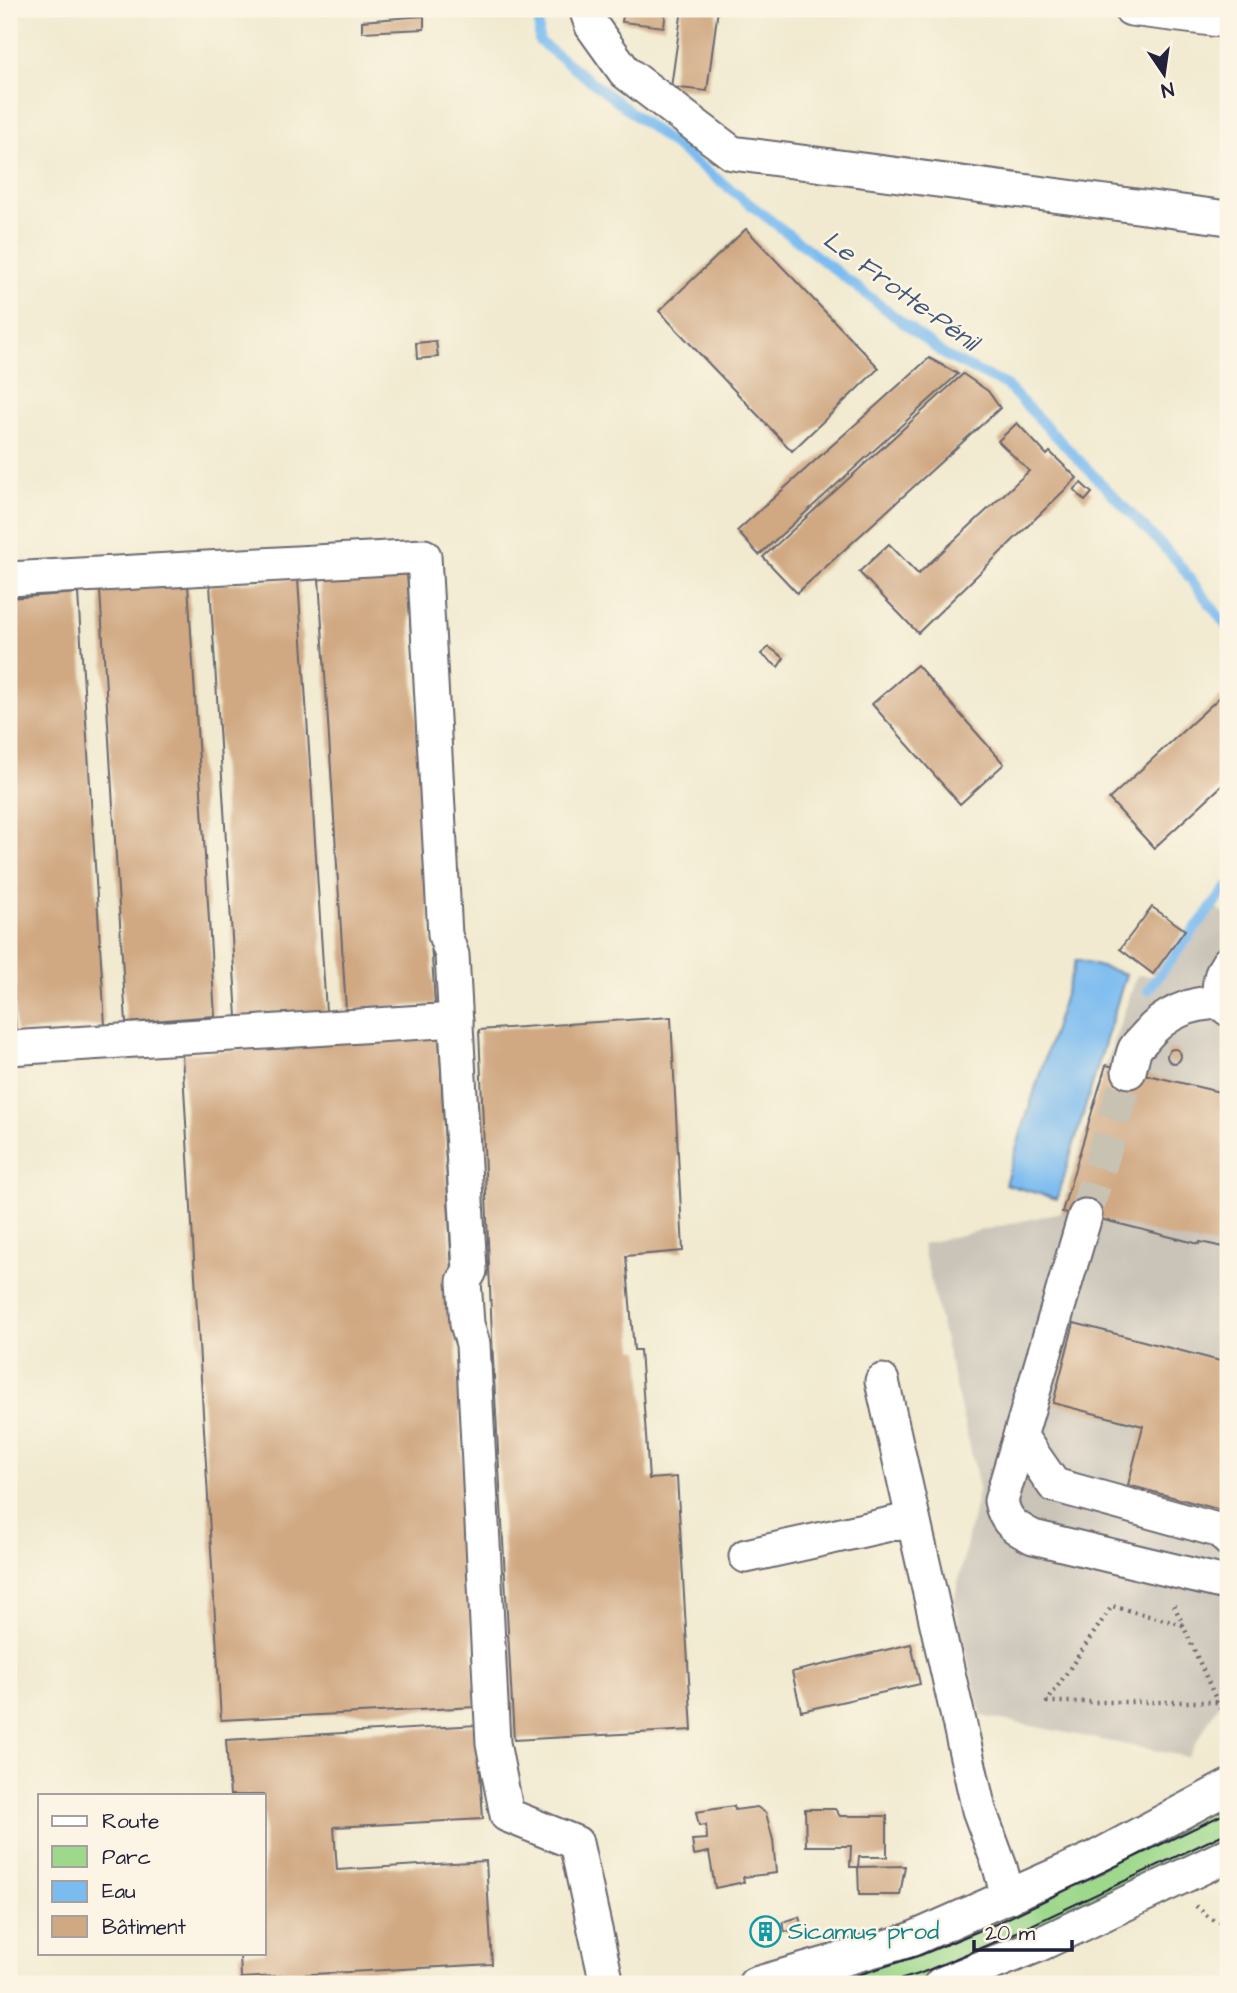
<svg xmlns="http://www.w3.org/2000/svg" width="1237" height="1993" font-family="'Architects Daughter',sans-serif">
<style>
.industrial{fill:#c9c3b8}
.green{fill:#9dd88b;stroke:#607d63;stroke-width:2}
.water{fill:#7bbcf0;stroke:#4e6f96;stroke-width:2}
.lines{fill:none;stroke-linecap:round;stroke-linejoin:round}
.stream{stroke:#7bbcf0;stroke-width:10}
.building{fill:#d0a882}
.minor-tunnel{stroke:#c8c2b2;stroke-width:33;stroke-dasharray:33 17;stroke-linecap:butt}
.minor-casing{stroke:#6a686f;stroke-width:37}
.path{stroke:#6a686f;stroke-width:4.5;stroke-dasharray:2 5;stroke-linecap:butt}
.minor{stroke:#fff;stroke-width:33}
.tram{stroke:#22223b;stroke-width:2}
.labels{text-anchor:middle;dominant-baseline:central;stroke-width:5;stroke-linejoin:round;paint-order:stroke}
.culture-label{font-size:24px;fill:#0d838f;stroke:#fcf5e5;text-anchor:start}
.water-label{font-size:26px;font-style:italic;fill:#41587a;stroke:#fcf5e5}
</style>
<rect width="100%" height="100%" fill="#fcf5e5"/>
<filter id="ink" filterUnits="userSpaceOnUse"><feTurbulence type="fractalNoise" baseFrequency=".0143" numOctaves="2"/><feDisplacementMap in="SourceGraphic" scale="14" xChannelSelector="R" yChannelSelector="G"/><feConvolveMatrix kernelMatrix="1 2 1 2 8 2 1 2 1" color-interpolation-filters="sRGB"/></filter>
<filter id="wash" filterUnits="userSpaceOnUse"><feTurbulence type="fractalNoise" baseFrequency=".00686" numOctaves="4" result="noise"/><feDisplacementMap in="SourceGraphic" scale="28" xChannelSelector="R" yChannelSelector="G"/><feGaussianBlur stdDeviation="1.57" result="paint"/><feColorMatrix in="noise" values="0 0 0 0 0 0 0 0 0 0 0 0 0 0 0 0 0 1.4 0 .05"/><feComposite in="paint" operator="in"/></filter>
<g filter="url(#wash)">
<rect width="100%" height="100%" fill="#f1ead0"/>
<!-- industrial -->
<path class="industrial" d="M1209 902 1228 916V1688L1188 1757 981 1716 954 1601 979 1487 922 1244 1061 1212 1106 1065 1137 975 1155 976Z"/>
<!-- green -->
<path class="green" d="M1228 1804V1840L944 1972 910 1984H802Z"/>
<!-- water -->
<path class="water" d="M1076 960 1126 974 1057 1199 1005 1184Z"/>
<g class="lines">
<!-- stream -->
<g class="stream">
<path d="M539 9V41L946 356 1006 385 1176 560 1228 628"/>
<path d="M1148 990 1228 886"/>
</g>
</g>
<g id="blocks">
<!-- building -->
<g class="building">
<path d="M624 9H666L664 27 622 22Z"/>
<path d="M682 9H718L707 91 671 87Z"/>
<path d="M424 16V29L362 32V21Z"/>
<path d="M746 229 879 368 792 451 659 311Z"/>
<path d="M436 341 438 357 417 359 416 343Z"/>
<path d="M929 358 958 374 759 555 737 531Z"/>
<path d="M963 374 988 391 1000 408 797 593 763 557Z"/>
<path d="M1017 423 1047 455 1050 452 1077 478 918 633 859 572 889 544 918 574 1029 471 998 441Z"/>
<path d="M1081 483 1092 493 1085 501 1074 490Z"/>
<path d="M407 572 435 1004 346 1010 319 578Z"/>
<path d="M298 579 326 1011 237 1017 210 585Z"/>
<path d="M188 584 215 1016 126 1023 100 590Z"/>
<path d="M78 593 105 1025 16 1032 9 915V598Z"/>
<path d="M769 647 784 658 778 667 761 654Z"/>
<path d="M917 665 1004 764 960 804 872 704Z"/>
<path d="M1220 697 1228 706V780L1154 848 1109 799Z"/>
<path d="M1152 907 1185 930 1153 974 1120 949Z"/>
<path d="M671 1017 683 1251 626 1256 634 1350H640L649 1479 677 1477 692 1730 514 1740 493 1359 479 1030Z"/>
<path d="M439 1035 476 1707 221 1720 182 1054Z"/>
<circle cx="1174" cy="1056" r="7"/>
<path d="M1106 1065 1228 1094V1248L1200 1242 1199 1244 1096 1218 1062 1212Z"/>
<path d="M1074 1323 1228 1363V1512L1128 1485 1143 1426 1053 1403Z"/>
<path d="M911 1644 920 1684 801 1711 792 1672Z"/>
<path d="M477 1725 483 1819 334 1827 337 1870 486 1861 492 1964 241 1978 240 1953H264V1795H230L226 1740Z"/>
<path d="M734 1806 735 1810 757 1807 766 1813 773 1840 776 1873 743 1877 744 1882 715 1888 709 1852 694 1855 692 1840 707 1839 706 1825 699 1826 696 1812Z"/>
<path d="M805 1809H835L840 1816H887V1857H859L858 1867H850L851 1846H806Z"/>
<path d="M905 1866 900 1895H859L858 1867Z"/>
<path d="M799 1917 802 1927 785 1932 783 1922Z"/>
<path d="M774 1923 777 1934 755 1939 752 1929Z"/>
</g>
</g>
</g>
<g filter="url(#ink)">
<use href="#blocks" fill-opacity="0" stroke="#6a686f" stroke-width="2"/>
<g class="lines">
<!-- minor-tunnel -->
<path class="minor-tunnel" d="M1085 1216 1129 1071"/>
<defs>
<g id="minor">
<path d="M586 9 592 26 625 72 732 153 1228 218"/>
<path d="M1131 9 1228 21"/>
<path d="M9 579 424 556 445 935 452 955 470 1271 464 1281 467 1324 473 1344 493 1743 507 1815 576 1843 607 1984"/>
<path d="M1228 963C1218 978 1215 995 1228 1009"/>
<path d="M9 1048 456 1020"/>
<path d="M1129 1071C1131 1064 1132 1055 1135 1049 1138 1044 1143 1040 1146 1036 1166 1012 1191 1003 1221 1002"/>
<path d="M1085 1216 1001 1501C1005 1522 1015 1528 1033 1537L1221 1582 1228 1581"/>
<path d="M882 1381 979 1810 1000 1867 1008 1897"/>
<path d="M1020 1436 1054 1485 1221 1531 1228 1539"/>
<path d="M746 1556 913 1519"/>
<path d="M755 1984 910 1940 1097 1857 1228 1787"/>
<path d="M941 1984 1036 1946 1228 1855"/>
</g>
</defs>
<!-- minor casing -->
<use href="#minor" class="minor-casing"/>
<!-- path -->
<g class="path">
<path d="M1174 1605 1228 1726"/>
<path d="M1183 1625 1112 1606 1047 1702H1228"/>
<path d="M1196 1906 1211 1919 1228 1925"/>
</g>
<!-- minor -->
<use href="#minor" class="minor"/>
<!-- tram -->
<g class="tram">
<path d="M830 1984 921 1955 998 1923 1228 1812"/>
<path d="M886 1984 919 1974 1004 1938 1228 1832"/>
</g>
</g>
</g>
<!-- icons -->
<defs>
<symbol id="building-ring" viewBox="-11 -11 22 22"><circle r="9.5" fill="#fcf5e5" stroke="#0f9aa8" stroke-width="1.5"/><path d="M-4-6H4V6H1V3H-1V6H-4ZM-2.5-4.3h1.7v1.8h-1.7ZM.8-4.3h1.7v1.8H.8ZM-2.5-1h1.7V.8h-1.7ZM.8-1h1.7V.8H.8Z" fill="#0f9aa8"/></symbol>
</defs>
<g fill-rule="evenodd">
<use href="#building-ring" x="748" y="1914" width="35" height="35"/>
</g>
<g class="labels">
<!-- culture labels -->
<g class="culture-label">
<text x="788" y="1932">Sicamus prod</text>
</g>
<!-- water labels -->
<g class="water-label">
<text transform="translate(901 291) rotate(36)">Le Frotte-Pénil</text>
</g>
</g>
<!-- margin -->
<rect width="1237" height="1993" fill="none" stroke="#fcf5e5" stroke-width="35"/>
<!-- legend -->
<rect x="38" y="1794" width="228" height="161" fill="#fcf5e5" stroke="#a5a1a1" stroke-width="2"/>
<rect x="52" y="1816" width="35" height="10" fill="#ffffff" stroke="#a5a1a1" stroke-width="2"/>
<text x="102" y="1828" font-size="21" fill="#22223b">Route</text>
<rect x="52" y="1846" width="35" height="21" fill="#9dd88b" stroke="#a5a1a1" stroke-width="2"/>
<text x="102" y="1864" font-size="21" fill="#22223b">Parc</text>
<rect x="52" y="1881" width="35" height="21" fill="#7bbcf0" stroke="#a5a1a1" stroke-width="2"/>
<text x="102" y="1898" font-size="21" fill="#22223b">Eau</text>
<rect x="52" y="1916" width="35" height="21" fill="#d0a882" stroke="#a5a1a1" stroke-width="2"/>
<text x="102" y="1934" font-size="21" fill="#22223b">Bâtiment</text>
<!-- north arrow -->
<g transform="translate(1164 74) rotate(167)" stroke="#fcf5e5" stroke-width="5" paint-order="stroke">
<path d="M0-5L12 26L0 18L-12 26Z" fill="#22223b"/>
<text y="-10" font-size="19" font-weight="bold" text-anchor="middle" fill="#22223b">N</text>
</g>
<!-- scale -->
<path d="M974 1940v10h98v-10" fill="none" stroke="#22223b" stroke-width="3.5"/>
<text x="985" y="1940" font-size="21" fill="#22223b" stroke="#fcf5e5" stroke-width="5" paint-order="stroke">20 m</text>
</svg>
